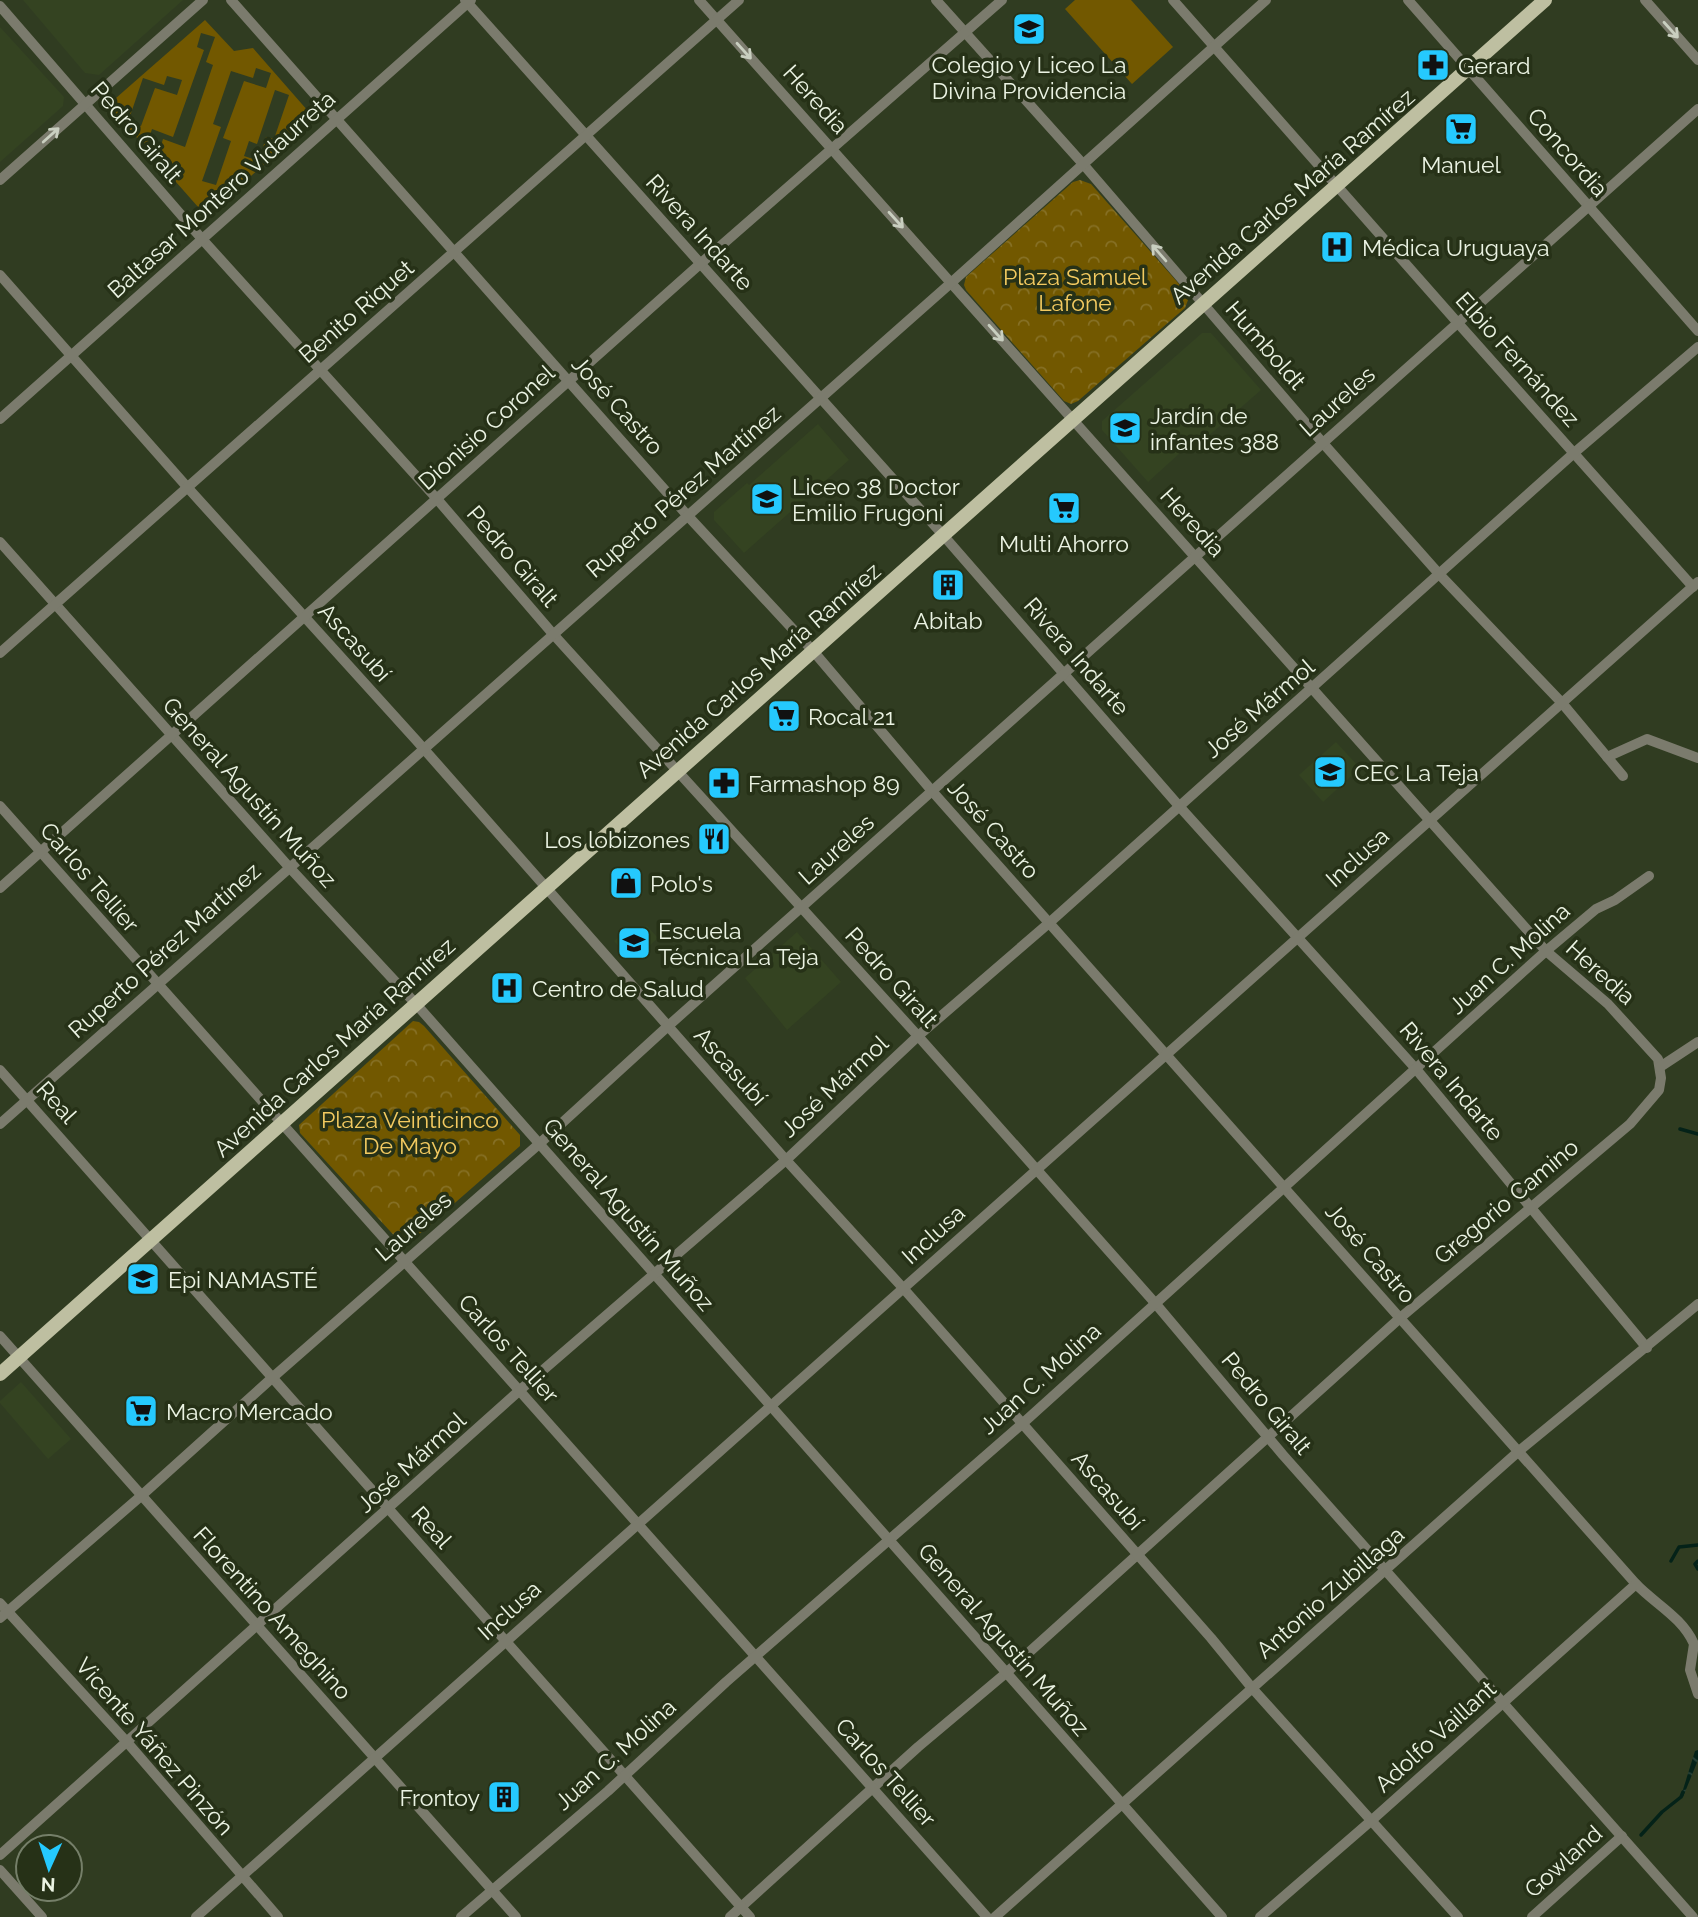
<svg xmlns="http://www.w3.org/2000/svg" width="1698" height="1917" font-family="Raleway,sans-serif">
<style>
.built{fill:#344321}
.grass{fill:#725800;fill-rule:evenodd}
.park{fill:url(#park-crowns)}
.water{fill:url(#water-waves)}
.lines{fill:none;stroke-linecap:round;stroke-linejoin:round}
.stream{stroke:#042218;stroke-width:3.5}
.minor{stroke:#7b7b6d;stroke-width:10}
.major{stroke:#bebfa1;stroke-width:14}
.oneway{stroke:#c9cfc0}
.labels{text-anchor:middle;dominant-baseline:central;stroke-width:7;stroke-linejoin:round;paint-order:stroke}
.poi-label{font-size:23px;fill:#ebf3e3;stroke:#263117;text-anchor:start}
.street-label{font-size:23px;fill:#ebf3e3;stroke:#263117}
.park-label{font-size:23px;fill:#f3ca60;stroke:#263117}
</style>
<defs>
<pattern id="park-crowns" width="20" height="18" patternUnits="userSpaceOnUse" patternTransform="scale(1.75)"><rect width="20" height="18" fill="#725800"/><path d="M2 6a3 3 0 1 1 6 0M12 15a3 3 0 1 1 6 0" fill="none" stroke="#867025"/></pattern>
<pattern id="water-waves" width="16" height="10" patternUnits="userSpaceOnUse" patternTransform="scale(1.75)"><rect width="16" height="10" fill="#042218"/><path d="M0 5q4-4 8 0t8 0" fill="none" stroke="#294339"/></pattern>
</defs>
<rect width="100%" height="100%" fill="#303c21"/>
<!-- built -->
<g class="built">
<path d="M23 0H183L99 75 85 73Z"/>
<path d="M0 27 64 97 63 106 0 162Z"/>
<path d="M1202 333H1211L1261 390 1206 438 1201 434 1148 482 1102 430V421Z"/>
<path d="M818 424 849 460 744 553 714 520V512L747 483 749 485Z"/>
<path d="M1336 742 1360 768 1323 802 1299 775Z"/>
<path d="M647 926 658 938 632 961 614 941 628 929 635 937Z"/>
<path d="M797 932 841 982 787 1030 745 978Z"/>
<path d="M21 1382 71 1439 48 1459 0 1403V1401Z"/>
</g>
<!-- grass -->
<g class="grass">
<path d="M1075 0H1131L1173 47 1132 84 1065 9Z"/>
<path d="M205 20 234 51 253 48 315 119 206 216 108 105ZM201 33 215 37 206 62 213 65 185 147 163 139 160 149 147 145 152 129 173 137 204 50 197 47ZM256 68 271 73 266 88 244 81 223 138 231 141 216 185 202 181 221 127 213 124 231 71 253 78ZM167 76 182 80 177 95 155 88 141 126 128 122 143 78 164 85ZM275 90 289 95 274 139 266 137 259 161 244 156 249 141 257 144Z"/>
</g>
<!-- park -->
<g class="park">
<path d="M1080 180 1091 184 1186 292 1188 300 1185 308 1078 401 1071 404 1064 401 966 290 964 285 966 277 1073 182Z"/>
<path d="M413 1021 419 1022 424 1026 520 1135V1146L417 1236 403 1243 400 1242 300 1133 299 1125Z"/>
</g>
<!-- water -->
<path class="water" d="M1698 1750V1760L1683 1797 1681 1796 1695 1751Z"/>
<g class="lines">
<!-- stream -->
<g class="stream">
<path d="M1680 1129 1698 1134"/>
<path d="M1671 1561 1679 1547 1698 1545"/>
<path d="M1698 1561 1695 1564 1698 1569"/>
<path d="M1641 1835 1662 1812 1681 1797 1683 1792"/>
</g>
<!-- minor -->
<g class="minor">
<path d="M231 0 687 515 814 652 932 791 1636 1584C1655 1604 1682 1617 1694 1644L1690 1670 1698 1694"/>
<path d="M465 0 943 535 1179 806 1416 1069 1647 1348"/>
<path d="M699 0 1546 951 1608 1004 1658 1059 1661 1078 1659 1090 1630 1124 1400 1318 1006 1673 918 1747 730 1917"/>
<path d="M936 0 1083 164 1322 442 1440 575 1562 703 1623 776"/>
<path d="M1173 0 1457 322 1693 587"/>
<path d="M1408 0 1698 331"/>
<path d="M1645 0 1698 60"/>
<path d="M0 6 202 239 437 499 553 634 918 1036 1155 1303 1283 1455 1693 1917"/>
<path d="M0 180 203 0"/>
<path d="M0 275 188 488 416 740 786 1160 903 1288 1211 1638 1252 1688 1458 1917"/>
<path d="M0 419 471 0"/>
<path d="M0 542 289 867 416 1004 1222 1917"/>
<path d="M0 653 739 0"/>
<path d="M1607 757 1647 739 1698 758"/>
<path d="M0 806 987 1917"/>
<path d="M0 888 700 264 1002 0"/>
<path d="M1660 1067 1698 1042"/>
<path d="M0 1070 750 1917"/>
<path d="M0 1124 952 282 1266 0"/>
<path d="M0 1336 516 1917"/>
<path d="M0 1603 126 1741 278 1917"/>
<path d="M0 1618 141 1496 272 1378 539 1144 667 1027 1698 109"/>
<path d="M0 1855 520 1390 786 1160 918 1036 1049 923 1574 453 1698 347"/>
<path d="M0 1870 42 1917"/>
<path d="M196 1917 1698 582"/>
<path d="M461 1917 608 1791 726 1682 1022 1424 1546 951 1596 909 1615 900 1649 876"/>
<path d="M995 1917 1519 1451 1698 1304"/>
<path d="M1260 1917 1372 1820 1636 1584"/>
<path d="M1532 1917 1622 1836"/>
</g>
<!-- major -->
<path class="major" d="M0 1374 1545 0"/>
</g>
<!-- one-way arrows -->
<defs><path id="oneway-shaft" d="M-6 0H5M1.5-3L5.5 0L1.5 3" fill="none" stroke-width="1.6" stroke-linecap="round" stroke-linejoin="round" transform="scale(1.75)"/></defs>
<g class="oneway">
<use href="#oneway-shaft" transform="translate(1671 30) rotate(48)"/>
<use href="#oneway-shaft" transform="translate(744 51) rotate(48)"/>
<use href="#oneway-shaft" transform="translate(51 135) rotate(-42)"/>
<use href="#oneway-shaft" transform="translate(896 220) rotate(48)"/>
<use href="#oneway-shaft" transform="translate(1159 253) rotate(-131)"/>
<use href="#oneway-shaft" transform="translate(996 333) rotate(48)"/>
</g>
<!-- icons -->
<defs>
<symbol id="school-square" viewBox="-11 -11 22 22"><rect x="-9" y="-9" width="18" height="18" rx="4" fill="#25c9fe" stroke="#263117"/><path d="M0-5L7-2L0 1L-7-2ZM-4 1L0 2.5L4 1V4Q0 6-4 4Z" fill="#111"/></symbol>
<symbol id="pharmacy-square" viewBox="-11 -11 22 22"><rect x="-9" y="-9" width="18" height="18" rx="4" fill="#25c9fe" stroke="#263117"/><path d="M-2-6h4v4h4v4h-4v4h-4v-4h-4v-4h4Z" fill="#111"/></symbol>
<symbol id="supermarket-square" viewBox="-11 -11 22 22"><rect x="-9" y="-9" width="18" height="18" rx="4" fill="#25c9fe" stroke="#263117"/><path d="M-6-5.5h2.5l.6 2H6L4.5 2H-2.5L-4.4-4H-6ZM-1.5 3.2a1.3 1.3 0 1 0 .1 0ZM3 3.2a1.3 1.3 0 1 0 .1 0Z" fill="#111"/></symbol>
<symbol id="hospital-square" viewBox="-11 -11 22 22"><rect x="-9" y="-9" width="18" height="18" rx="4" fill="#25c9fe" stroke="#263117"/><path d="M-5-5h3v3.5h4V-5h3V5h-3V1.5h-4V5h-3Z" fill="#111"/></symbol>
<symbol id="building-square" viewBox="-11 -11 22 22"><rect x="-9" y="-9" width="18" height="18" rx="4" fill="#25c9fe" stroke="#263117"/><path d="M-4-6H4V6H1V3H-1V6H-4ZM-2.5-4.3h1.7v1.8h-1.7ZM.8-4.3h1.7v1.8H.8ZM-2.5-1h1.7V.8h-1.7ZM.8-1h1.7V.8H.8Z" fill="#111"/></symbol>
<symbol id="restaurant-square" viewBox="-11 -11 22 22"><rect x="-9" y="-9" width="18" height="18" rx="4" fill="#25c9fe" stroke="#263117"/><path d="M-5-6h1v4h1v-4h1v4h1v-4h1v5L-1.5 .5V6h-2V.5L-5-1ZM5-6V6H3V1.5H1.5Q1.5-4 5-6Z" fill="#111"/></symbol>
<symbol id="shop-square" viewBox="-11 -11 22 22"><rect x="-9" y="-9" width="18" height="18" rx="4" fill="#25c9fe" stroke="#263117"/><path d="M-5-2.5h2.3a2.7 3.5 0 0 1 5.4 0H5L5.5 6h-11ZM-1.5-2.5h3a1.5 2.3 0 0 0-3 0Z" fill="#111"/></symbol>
</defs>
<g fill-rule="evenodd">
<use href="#school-square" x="1010" y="10" width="38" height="38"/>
<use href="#pharmacy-square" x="1414" y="46" width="38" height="38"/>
<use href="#supermarket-square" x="1442" y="110" width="38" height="38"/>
<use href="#hospital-square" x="1318" y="228" width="38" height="38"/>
<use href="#school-square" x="1106" y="409" width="38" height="38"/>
<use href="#school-square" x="748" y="480" width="38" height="38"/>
<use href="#supermarket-square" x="1045" y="489" width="38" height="38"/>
<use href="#building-square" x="929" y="566" width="38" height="38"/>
<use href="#supermarket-square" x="765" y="697" width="38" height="38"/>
<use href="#school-square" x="1311" y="753" width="38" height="38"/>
<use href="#pharmacy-square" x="705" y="764" width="38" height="38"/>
<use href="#restaurant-square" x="695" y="820" width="38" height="38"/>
<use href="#shop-square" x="607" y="864" width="38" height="38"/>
<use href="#school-square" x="615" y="924" width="38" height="38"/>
<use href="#hospital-square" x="488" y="969" width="38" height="38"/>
<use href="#school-square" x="124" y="1260" width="38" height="38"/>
<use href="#supermarket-square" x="122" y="1392" width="38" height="38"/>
<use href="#building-square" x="485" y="1778" width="38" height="38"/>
</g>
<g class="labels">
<!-- poi labels -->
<g class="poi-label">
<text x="1029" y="64" text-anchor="middle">Colegio y Liceo La<tspan x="1029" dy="26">Divina Providencia</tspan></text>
<text x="1458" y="65">Gerard</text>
<text x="1461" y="164" text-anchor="middle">Manuel</text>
<text x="1362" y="247">Médica Uruguaya</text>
<text x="1150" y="415">Jardín de<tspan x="1150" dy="26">infantes 388</tspan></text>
<text x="792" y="486">Liceo 38 Doctor<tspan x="792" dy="26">Emilio Frugoni</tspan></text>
<text x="1064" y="543" text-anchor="middle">Multi Ahorro</text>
<text x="948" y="620" text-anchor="middle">Abitab</text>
<text x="808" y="716">Rocal 21</text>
<text x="1354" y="772">CEC La Teja</text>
<text x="748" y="783">Farmashop 89</text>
<text x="690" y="839" text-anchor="end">Los lobizones</text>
<text x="650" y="883">Polo's</text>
<text x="658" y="930">Escuela<tspan x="658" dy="26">Técnica La Teja</tspan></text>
<text x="532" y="988">Centro de Salud</text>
<text x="168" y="1279">Epi NAMASTÉ</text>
<text x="166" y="1411">Macro Mercado</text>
<text x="480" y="1797" text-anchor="end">Frontoy</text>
</g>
<!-- street labels -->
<g class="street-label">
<text transform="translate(816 99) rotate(48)">Heredia</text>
<text transform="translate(137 132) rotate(49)">Pedro Giralt</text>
<text transform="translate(1568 152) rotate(49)">Concordia</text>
<text transform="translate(221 194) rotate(-42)">Baltasar Montero Vidaurreta</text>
<text transform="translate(1292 196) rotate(-41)">Avenida Carlos María Ramírez</text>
<text transform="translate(700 232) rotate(48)">Rivera Indarte</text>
<text transform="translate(356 311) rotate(-41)">Benito Riquet</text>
<text transform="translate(1266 345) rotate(49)">Humboldt</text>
<text transform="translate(1518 359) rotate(48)">Elbio Fernández</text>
<text transform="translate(1337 401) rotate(-42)">Laureles</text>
<text transform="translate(618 405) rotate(48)">José Castro</text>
<text transform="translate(486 427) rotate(-42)">Dionisio Coronel</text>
<text transform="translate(683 491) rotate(-41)">Ruperto Pérez Martínez</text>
<text transform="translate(1193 522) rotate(48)">Heredia</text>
<text transform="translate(513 556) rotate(49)">Pedro Giralt</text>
<text transform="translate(355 642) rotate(48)">Ascasubí</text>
<text transform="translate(1077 656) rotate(49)">Rivera Indarte</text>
<text transform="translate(758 670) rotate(-41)">Avenida Carlos María Ramírez</text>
<text transform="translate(1259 708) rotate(-41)">José Mármol</text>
<text transform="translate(250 792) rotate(48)">General Agustín Muñoz</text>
<text transform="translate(994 829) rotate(48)">José Castro</text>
<text transform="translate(836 849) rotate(-42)">Laureles</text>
<text transform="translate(1357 857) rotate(-42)">Inclusa</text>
<text transform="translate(90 877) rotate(49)">Carlos Tellier</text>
<text transform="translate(164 950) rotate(-42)">Ruperto Pérez Martínez</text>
<text transform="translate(1509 958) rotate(-42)">Juan C. Molina</text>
<text transform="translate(1601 972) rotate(42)">Heredia</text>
<text transform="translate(892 977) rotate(48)">Pedro Giralt</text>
<text transform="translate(334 1047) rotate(-42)">Avenida Carlos María Ramírez</text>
<text transform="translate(731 1066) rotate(48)">Ascasubí</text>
<text transform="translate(1452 1081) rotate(50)">Rivera Indarte</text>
<text transform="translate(834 1086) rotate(-43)">José Mármol</text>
<text transform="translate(57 1102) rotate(48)">Real</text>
<text transform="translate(1506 1201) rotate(-40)">Gregorio Camino</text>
<text transform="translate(629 1214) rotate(49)">General Agustín Muñoz</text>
<text transform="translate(413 1226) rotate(-41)">Laureles</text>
<text transform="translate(933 1234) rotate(-42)">Inclusa</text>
<text transform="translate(1371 1253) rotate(49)">José Castro</text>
<text transform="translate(509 1348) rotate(48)">Carlos Tellier</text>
<text transform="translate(1040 1378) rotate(-42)">Juan C. Molina</text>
<text transform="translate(1267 1403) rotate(50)">Pedro Giralt</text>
<text transform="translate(411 1462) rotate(-42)">José Mármol</text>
<text transform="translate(1108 1490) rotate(49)">Ascasubí</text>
<text transform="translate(432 1527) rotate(48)">Real</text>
<text transform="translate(1330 1592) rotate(-41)">Antonio Zubillaga</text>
<text transform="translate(509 1610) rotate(-42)">Inclusa</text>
<text transform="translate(273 1613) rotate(48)">Florentino Ameghino</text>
<text transform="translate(1004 1639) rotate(49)">General Agustín Muñoz</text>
<text transform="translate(1435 1736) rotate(-42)">Adolfo Vaillant</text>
<text transform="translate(155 1746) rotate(49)">Vicente Yáñez Pinzón</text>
<text transform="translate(615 1754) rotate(-42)">Juan C. Molina</text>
<text transform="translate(886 1772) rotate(48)">Carlos Tellier</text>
<text transform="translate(1563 1861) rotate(-42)">Gowland</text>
</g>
<!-- park labels -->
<g class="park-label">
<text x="1075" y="276">Plaza Samuel<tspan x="1075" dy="26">Lafone</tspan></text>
<text x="410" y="1119">Plaza Veinticinco<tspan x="410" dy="26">De Mayo</tspan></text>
</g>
</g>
<!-- north arrow -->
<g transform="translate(49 1868) rotate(183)"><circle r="33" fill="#263117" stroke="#757f69" stroke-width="2"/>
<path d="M0-5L12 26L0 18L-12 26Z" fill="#25c9fe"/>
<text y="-10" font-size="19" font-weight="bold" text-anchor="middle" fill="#ebf3e3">N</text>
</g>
</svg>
